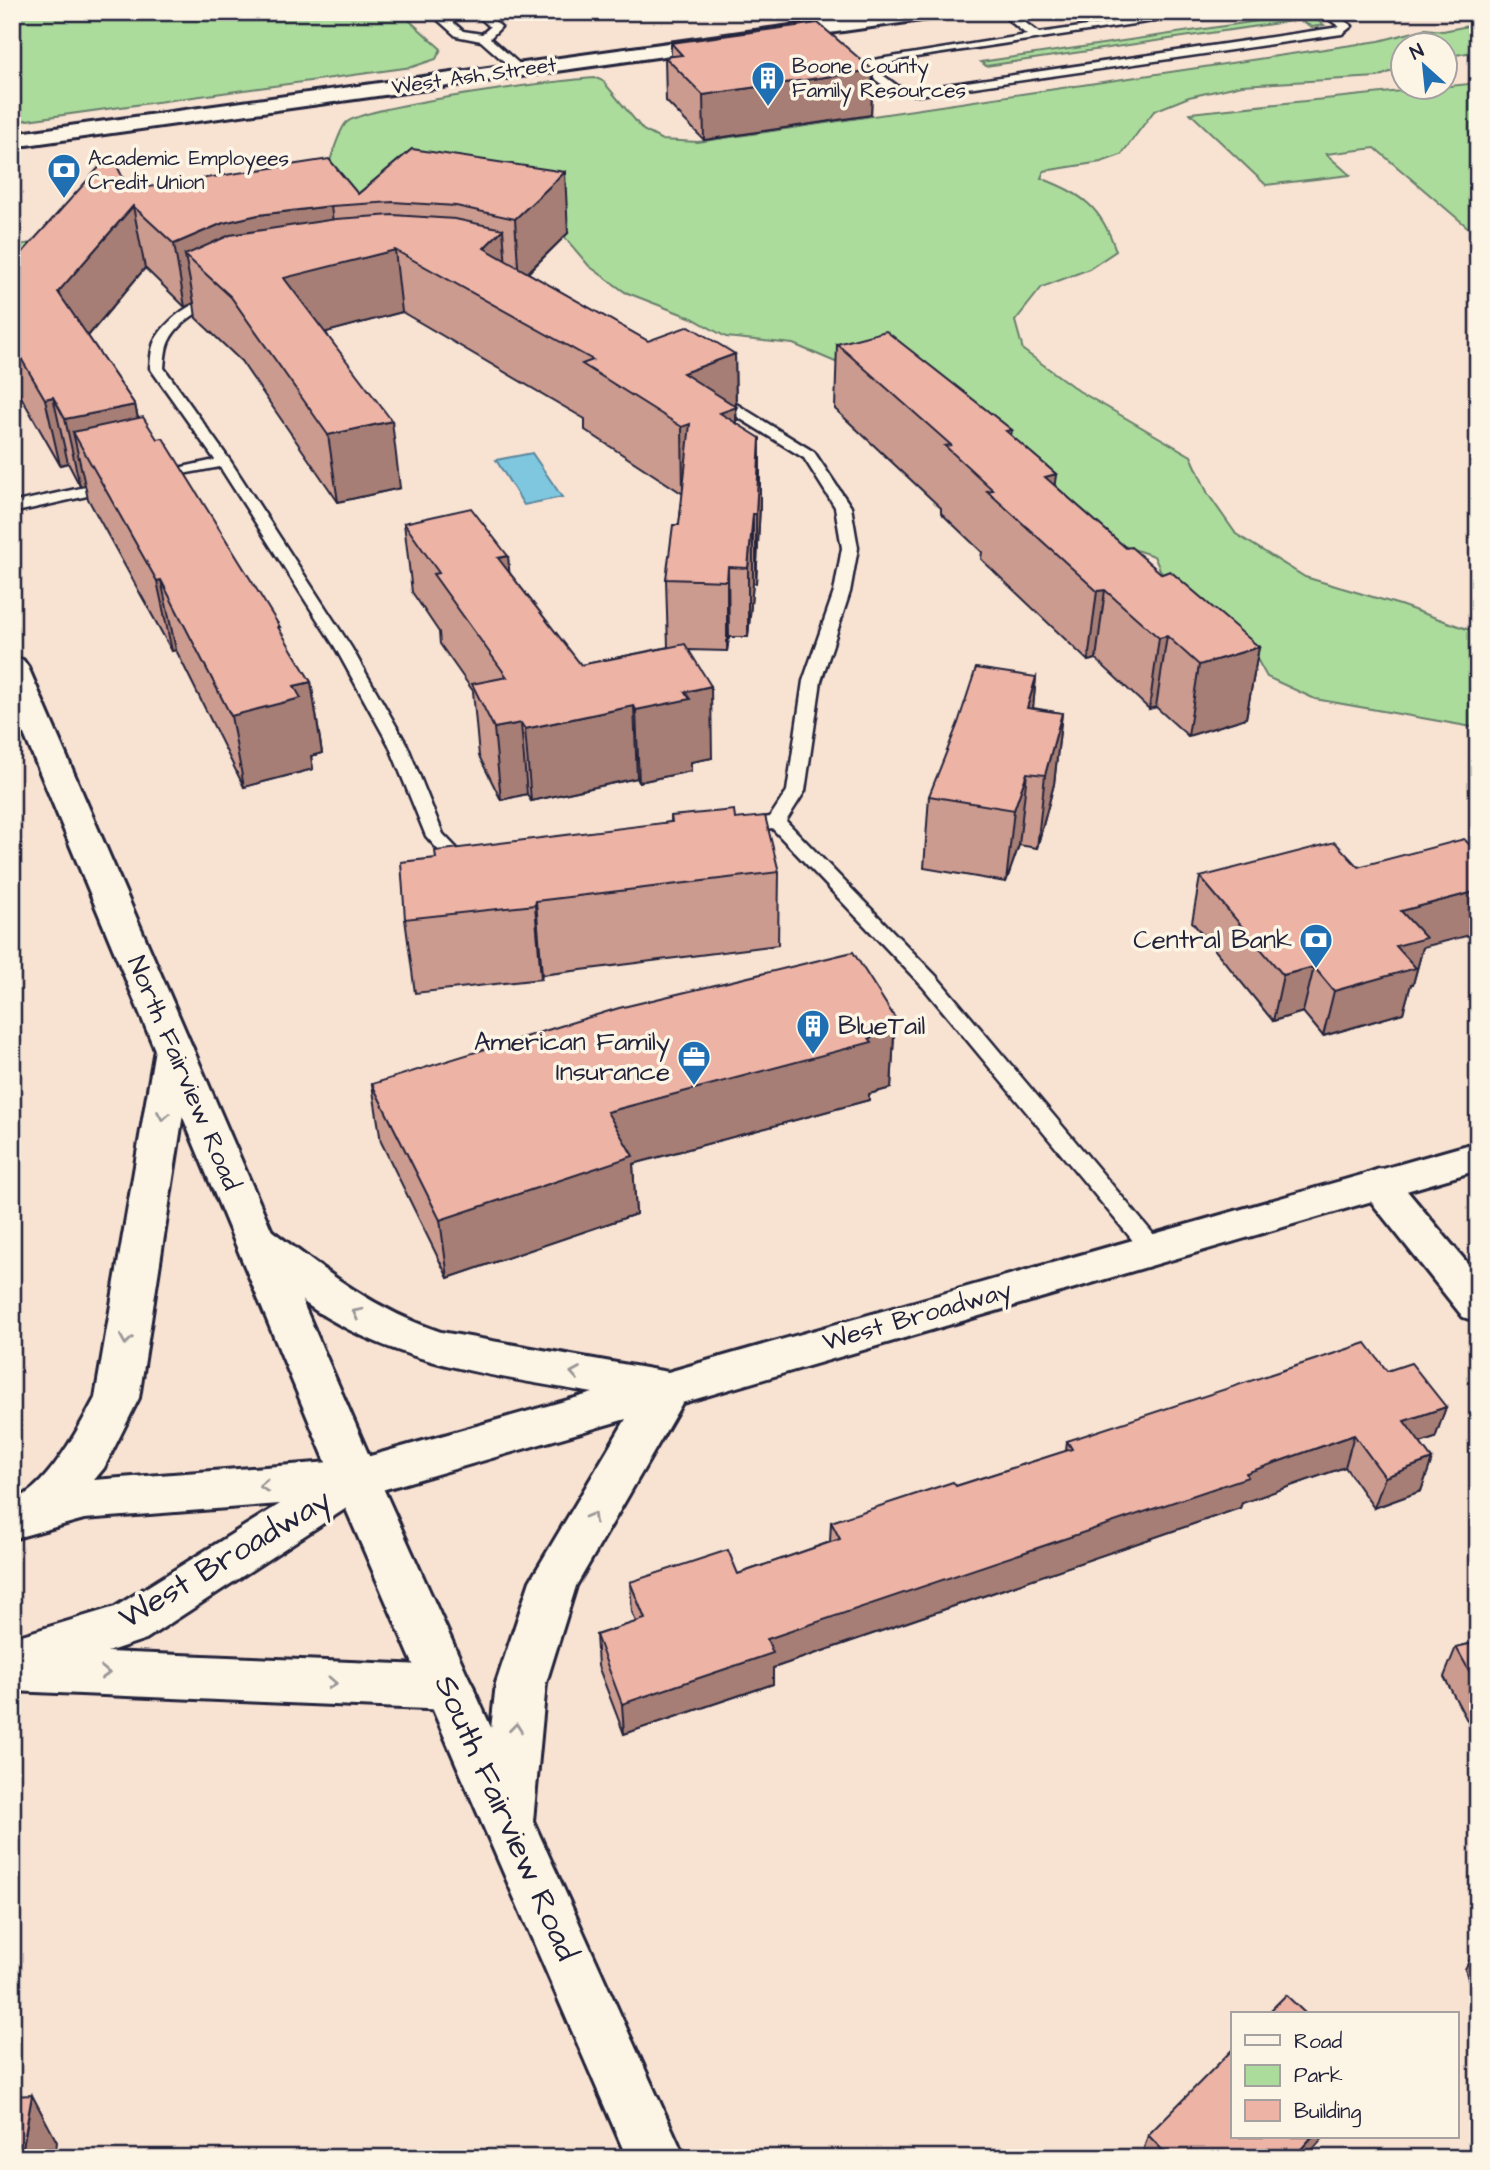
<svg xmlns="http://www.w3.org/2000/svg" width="1490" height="2170" font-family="'Architects Daughter',sans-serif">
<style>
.green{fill:#acdc9c;stroke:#677f6c;stroke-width:2}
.water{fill:#7ec7de;stroke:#59859d;stroke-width:2}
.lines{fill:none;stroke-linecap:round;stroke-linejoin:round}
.service-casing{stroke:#22223b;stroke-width:5}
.minor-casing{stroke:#22223b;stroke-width:6}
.tertiary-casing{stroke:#22223b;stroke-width:6}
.secondary-casing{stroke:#22223b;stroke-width:6}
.service{fill:#fcf5e5;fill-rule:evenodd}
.minor{fill:#fcf5e5;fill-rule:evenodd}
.tertiary{fill:#fcf5e5;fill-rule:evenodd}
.secondary{fill:#fcf5e5;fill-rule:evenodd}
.wall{fill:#cc9b8f;stroke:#22223b;stroke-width:2}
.shaded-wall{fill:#a67e74;stroke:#22223b;stroke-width:2}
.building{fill:#edb4a6;stroke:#22223b;stroke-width:2}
.oneway{stroke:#9a9698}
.labels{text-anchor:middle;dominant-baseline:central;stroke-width:7;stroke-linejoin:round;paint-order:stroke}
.far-poi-label{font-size:21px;fill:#22223b;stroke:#fcf5e5;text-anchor:start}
.far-street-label{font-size:21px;fill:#22223b;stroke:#fcf5e5}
.poi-label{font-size:26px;fill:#22223b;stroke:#fcf5e5;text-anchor:end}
.street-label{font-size:26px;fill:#22223b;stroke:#fcf5e5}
.near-street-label{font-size:32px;fill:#22223b;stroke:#fcf5e5}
</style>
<rect width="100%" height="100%" fill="#f8e2d2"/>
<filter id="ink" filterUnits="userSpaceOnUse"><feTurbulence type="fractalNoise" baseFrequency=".0143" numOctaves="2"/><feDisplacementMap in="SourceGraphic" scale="14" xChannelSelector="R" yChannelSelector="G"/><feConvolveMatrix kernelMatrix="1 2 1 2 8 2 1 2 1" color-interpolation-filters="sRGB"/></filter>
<g filter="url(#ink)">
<!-- green -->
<g class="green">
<path d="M12 12H400L441 49 436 59 412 67 12 122Z"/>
<path d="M1286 12H1305L1324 25 1312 27 1299 20 986 66 981 62 1292 16Z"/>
<path d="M1478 24V51L1445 57 1444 46H1402V67L1378 77 1242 85 1189 97 1154 111 1121 155 1101 162 1044 171 1041 178C1083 195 1101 206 1116 251L1089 269 1042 287 1015 321 1023 350 1079 391 1191 456 1208 494 1236 534 1305 577 1400 605 1478 633V728L1315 699 1267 677 1244 636 1174 601 1154 556 1097 537 852 369 793 344 726 337 692 318 625 292 589 266 556 227 12 276V246L126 228 321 188C327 174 337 132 346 123 363 106 563 79 596 78L603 81 643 130 662 140 698 142 1379 41 1425 29 1443 31Z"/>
<path d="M1478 83V229L1471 230 1375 148 1326 154 1350 175 1266 185 1190 113Z"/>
</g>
<!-- water -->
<path class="water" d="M532 453 562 497 524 505 496 460Z"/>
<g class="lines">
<defs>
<g id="service">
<path d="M429 12H441L463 31 482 34 490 27 474 12H486L501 27 490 38 525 69 515 71 481 41 456 36Z"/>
<path d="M999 12H1011L1039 33 1184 12H1213L903 59 873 68 899 87 919 89 1340 27 1319 12H1332L1352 26 1342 34 919 95 892 92 861 69 867 61 1027 35Z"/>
<path d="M400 266 461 270 518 283 681 370 814 452 851 507 858 548 850 592 821 681 805 791 786 821 937 977 1160 1242 1163 1248 1160 1254 1152 1256 1144 1254 923 987 772 828 561 864 455 869 426 836 389 745 335 647 220 467 150 480V474L215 460 150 368C151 358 151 346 157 337 199 272 331 271 400 266ZM400 274 461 278 509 289 671 376 804 458 835 507 842 548 834 592 803 681 787 791 770 817 561 852 467 859 443 834 407 745 351 647 231 462 164 368C165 359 165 349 169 341 197 283 343 278 400 274Z"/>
<path d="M113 481 121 486 118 489 12 513V503Z"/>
</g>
<path id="minor" d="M1379 1169 1393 1174 1478 1276V1322L1463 1317 1365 1194 1359 1184 1365 1174Z"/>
<g id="tertiary">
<path d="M892 12H946L936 18 12 147V134Z"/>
<path d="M12 658 23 660 28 667 379 1479 685 2158H627L333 1479 12 705Z"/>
</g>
<path id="secondary" d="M174 1036 187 1040 193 1049 139 1398 104 1468 94 1480 356 1460 593 1393C499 1376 410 1367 326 1317 296 1299 269 1273 241 1252L235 1241 241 1230 256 1226 271 1230C326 1272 375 1310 441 1332L668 1372 1478 1142V1170L682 1403 576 1586 546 1683 533 1821 525 1838 507 1845 489 1838 481 1821 496 1683 530 1581 626 1419 368 1494 146 1639 107 1652 449 1666 466 1673 474 1688 466 1703 449 1710 12 1691V1638L115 1607 280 1504 84 1519 12 1539V1501C46 1491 79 1428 95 1398L155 1049 161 1040Z"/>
</defs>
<!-- service casing -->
<use href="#service" class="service-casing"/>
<!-- minor casing -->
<use href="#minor" class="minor-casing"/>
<!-- tertiary casing -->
<use href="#tertiary" class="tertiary-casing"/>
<!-- secondary casing -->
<use href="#secondary" class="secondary-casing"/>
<!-- service -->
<use href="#service" class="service"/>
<!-- minor -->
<use href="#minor" class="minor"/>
<!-- tertiary -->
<use href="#tertiary" class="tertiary"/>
<!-- secondary -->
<use href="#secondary" class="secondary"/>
</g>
<!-- wall -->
<g class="wall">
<path d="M671 43 873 70 871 115 704 140 666 101 665 57 671 56Z"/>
<path d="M412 149 568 233 528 273 648 341 735 354 736 407 737 423 760 505 756 583H753L748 637H729L727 651 689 650 712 758 691 762V771L639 782 637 778 531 801 527 794 501 800 479 756 473 691 440 644 439 632 412 592 404 523 508 556 509 572 581 665 668 647 666 579 679 525 683 494 585 430V419L402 312 326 332 400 488 338 502 241 361 196 318 194 303 185 307 145 268 88 336 135 405 138 418 281 634 311 682 322 753 311 756 313 769 244 787 176 650 172 651 88 499 85 485 80 486 68 463 60 465 12 381V264L129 190 358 194Z"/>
<path d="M837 344 1012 430 1011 436 1056 474 1054 485 1126 548 1259 647 1246 718 1188 736 1156 707 1149 709 1096 659 1088 661 981 559 982 552 941 513V508L835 409Z"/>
<path d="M1036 677 1033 708 1062 713 1054 784 1037 848 1019 845 1006 882 924 868 929 796Z"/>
<path d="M671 816 735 819 779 872 778 945 542 975 541 979 415 993 405 919 436 858 671 822Z"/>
<path d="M1200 877 1423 947 1413 984H1411L1403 1013 1323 1036 1303 1012 1273 1021 1192 922Z"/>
<path d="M895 1018 891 1088 869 1094V1100L633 1164 636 1214 448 1278 381 1142 372 1084Z"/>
<path d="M1387 1371 1446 1407 1435 1438 1420 1443 1432 1459 1421 1491 1374 1508 1345 1467 1242 1503 1240 1508 773 1668V1684L624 1734 598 1666 596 1635 636 1622 632 1612 630 1582 738 1574 830 1542 831 1522 956 1486 1066 1451 1067 1441Z"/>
<path d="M1478 1642V1741L1444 1677 1456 1647Z"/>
<path d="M1478 1944V2010L1465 1969Z"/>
<path d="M1148 2135 1324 2137 1305 2158H1141Z"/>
</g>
<!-- shaded-wall -->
<g class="shaded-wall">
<path d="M873 70 871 115 704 140 703 95Z"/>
<path d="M565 172 568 233 519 281 515 219Z"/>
<path d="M133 206 145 268 72 355 58 292Z"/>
<path d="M331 206 338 264 395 250 402 312 293 341 185 255 194 303 185 307 174 244 223 223 258 215Z"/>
<path d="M503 229 508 291 484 248Z"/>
<path d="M735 354 737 474 683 494 682 427 683 373Z"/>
<path d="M53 397 68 463 60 465 45 399Z"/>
<path d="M135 405 149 471 73 432 85 485 80 486 65 419Z"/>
<path d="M392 421 400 488 338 502 328 435Z"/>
<path d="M760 438V505L756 583V514Z"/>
<path d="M1056 474 1048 542 1045 477Z"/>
<path d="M753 514V583L748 637V568Z"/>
<path d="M508 556 514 625 498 558Z"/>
<path d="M728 567 729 637 727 651V581Z"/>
<path d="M161 580 176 650 172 651 157 581Z"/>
<path d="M1105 590 1096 659 1088 661 1097 591Z"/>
<path d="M1167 636 1156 707 1149 709 1159 638Z"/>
<path d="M1259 647 1246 718 1188 736 1199 665Z"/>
<path d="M1036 677 1029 748 1027 708Z"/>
<path d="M311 682 322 753 311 756 313 769 244 787 231 716 294 686Z"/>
<path d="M711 686 712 758 691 762V771L639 782 636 710 685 692Z"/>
<path d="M634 706 637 778 531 801 525 729Z"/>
<path d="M1062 713 1054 784 1037 848 1045 775Z"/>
<path d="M521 723 527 794 501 800 494 728Z"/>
<path d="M1027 773 1019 845 1006 882 1014 810Z"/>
<path d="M1478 891V933L1423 947 1413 984H1411L1403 1013 1323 1036 1334 991 1401 911Z"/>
<path d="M536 901 542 975 541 979 535 905Z"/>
<path d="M1314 967 1303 1012 1273 1021 1283 975Z"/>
<path d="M895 1018 891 1088 869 1094V1100L633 1164 636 1214 448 1278 440 1220 607 1112 869 1038 888 1020Z"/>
<path d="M1446 1407 1435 1438 1393 1452 1404 1421Z"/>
<path d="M1354 1435 1345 1467 1242 1503 1240 1508 773 1668V1684L624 1734 622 1704 767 1639Z"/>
<path d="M1432 1459 1421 1491 1374 1508 1385 1477Z"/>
<path d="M32 2095 57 2142 55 2158H21Z"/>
<path d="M1312 2137H1324L1305 2158H1293Z"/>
</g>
<!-- building -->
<g class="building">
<path d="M818 23 873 70 703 95 665 57 682 55 671 43Z"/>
<path d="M412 149 565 172 515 219 456 206 393 202 331 206 258 215 223 223 174 244 133 206 58 292 135 405 65 419 53 397 45 399 12 343V264L111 154 129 190 329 159 358 194Z"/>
<path d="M393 215 455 219 503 229 484 248 648 341 689 326 735 354 683 373 737 407 720 413 760 438 756 514H753L748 568 728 567 727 581 666 579 673 525H679L690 424 682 427 582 364 593 360 395 250 284 278 392 421 328 435 231 297 185 255 230 235 336 219Z"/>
<path d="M886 331 1012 430 1006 431 1056 474 1045 477 1126 548 1131 547 1162 574 1170 571 1259 647 1199 665 1167 636 1159 638 1105 590 1097 591 987 491 993 490 945 446 951 445 837 344Z"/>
<path d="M143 417 157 439 163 438 280 627H278L311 682 294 686 301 698 231 716 161 580 157 581 73 432Z"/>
<path d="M471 508 508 556 498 558 581 665 685 644 711 686 685 692 690 699 636 710 634 706 525 729 521 723 494 728 472 684 507 677 433 574 439 573 404 523Z"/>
<path d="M976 668 1036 677 1027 708 1062 713 1045 775 1027 773 1014 810 929 796 958 723Z"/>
<path d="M734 810 735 819 765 816 779 872 536 901 535 905 405 919 401 862 436 858 435 851 672 822 671 816Z"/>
<path d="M1464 839 1478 853V891L1401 911 1426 938 1396 946 1416 968 1334 991 1314 967 1283 975 1200 877 1335 842 1358 867Z"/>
<path d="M853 952 895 1018 888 1020 894 1031 869 1038 872 1042 607 1112 633 1156 440 1220 372 1084 619 1008Z"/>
<path d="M1366 1343 1387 1371 1411 1363 1446 1407 1404 1421 1432 1459 1385 1477 1354 1435 1246 1473 1248 1477 767 1639 773 1653 622 1704 596 1635 645 1619 630 1582 728 1550 738 1574 840 1539 831 1522 953 1482 956 1486 1072 1449 1067 1441Z"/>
<path d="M1478 1642V1687L1456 1647Z"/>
<path d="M1286 1995 1306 2014H1267Z"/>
<path d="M1233 2049V2137H1312L1293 2158H1170L1148 2135Z"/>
<path d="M32 2095 21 2158H12V2096Z"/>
</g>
<!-- one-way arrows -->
<defs><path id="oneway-chevron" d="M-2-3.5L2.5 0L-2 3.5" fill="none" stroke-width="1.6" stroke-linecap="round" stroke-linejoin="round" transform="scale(1.75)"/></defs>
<g class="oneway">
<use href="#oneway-chevron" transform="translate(163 1116) rotate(99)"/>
<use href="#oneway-chevron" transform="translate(357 1313) rotate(-153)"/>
<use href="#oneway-chevron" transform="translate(126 1340) rotate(99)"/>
<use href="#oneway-chevron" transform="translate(575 1373) rotate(-170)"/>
<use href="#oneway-chevron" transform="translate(264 1486) rotate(176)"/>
<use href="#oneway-chevron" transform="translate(592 1517) rotate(-60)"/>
<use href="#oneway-chevron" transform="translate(105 1673) rotate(2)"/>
<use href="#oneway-chevron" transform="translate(332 1683) rotate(3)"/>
<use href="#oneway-chevron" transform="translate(516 1728) rotate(-84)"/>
</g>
</g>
<!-- icons -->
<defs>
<symbol id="building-pin" viewBox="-11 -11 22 30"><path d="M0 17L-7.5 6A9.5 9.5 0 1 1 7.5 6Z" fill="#1f6fb2" stroke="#fcf5e5"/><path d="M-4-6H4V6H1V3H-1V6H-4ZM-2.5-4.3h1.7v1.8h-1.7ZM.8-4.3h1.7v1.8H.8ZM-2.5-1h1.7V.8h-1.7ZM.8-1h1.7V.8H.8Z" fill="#fff"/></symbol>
<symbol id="bank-pin" viewBox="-11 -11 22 30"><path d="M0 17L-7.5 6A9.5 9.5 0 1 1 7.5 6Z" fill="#1f6fb2" stroke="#fcf5e5"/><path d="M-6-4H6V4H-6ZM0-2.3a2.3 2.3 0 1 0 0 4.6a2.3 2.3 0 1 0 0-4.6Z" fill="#fff"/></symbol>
<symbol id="office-pin" viewBox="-11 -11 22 30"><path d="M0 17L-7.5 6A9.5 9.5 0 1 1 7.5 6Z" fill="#1f6fb2" stroke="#fcf5e5"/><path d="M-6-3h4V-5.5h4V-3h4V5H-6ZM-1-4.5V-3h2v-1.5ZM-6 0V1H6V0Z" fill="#fff"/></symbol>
</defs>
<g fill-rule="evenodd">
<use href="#building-pin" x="749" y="59" width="38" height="52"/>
<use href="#bank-pin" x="45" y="151" width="38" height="52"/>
<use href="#bank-pin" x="1297" y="921" width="38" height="52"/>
<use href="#building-pin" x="794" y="1007" width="38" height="52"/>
<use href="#office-pin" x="675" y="1038" width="38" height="52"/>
</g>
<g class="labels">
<!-- far-poi labels -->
<g class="far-poi-label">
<text x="792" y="66">Boone County<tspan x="792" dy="24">Family Resources</tspan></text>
<text x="88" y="158">Academic Employees<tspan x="88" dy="24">Credit Union</tspan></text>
</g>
<!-- far-street labels -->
<g class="far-street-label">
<text transform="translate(474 76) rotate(-8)">West Ash Street</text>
</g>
<!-- poi labels -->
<g class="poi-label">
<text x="1292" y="940">Central Bank</text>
<text x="838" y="1026" text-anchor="start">BlueTail</text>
<text x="670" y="1042">American Family<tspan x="670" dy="30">Insurance</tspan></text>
</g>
<!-- street labels -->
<g class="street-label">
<text transform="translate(184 1073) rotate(67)">North Fairview Road</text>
<text transform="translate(917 1316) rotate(-16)">West Broadway</text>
</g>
<!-- near-street labels -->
<g class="near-street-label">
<text transform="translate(225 1559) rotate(-31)">West Broadway</text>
<text transform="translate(506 1818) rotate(66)">South Fairview Road</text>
</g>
</g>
<!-- margin -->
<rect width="1490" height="2170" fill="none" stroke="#fcf5e5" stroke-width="42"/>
<rect x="21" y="21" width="1448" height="2128" fill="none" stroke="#22223b" stroke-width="2.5" filter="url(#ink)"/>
<!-- legend -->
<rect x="1231" y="2012" width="228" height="126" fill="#fcf5e5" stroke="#a5a1a1" stroke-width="2"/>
<rect x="1245" y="2035" width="35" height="10" fill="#fcf5e5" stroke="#a5a1a1" stroke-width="2"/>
<text x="1294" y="2048" font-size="21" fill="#22223b">Road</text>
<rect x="1245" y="2065" width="35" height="21" fill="#acdc9c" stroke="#a5a1a1" stroke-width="2"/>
<text x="1294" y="2082" font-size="21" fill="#22223b">Park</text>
<rect x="1245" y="2100" width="35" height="21" fill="#edb4a6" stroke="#a5a1a1" stroke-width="2"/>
<text x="1294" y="2118" font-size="21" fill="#22223b">Building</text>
<!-- north arrow -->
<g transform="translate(1424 66) rotate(333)"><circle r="33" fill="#fcf5e5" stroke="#a5a1a1" stroke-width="2"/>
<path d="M0-5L12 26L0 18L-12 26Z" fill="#1f6fb2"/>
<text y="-10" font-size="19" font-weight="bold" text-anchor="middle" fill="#22223b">N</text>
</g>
</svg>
